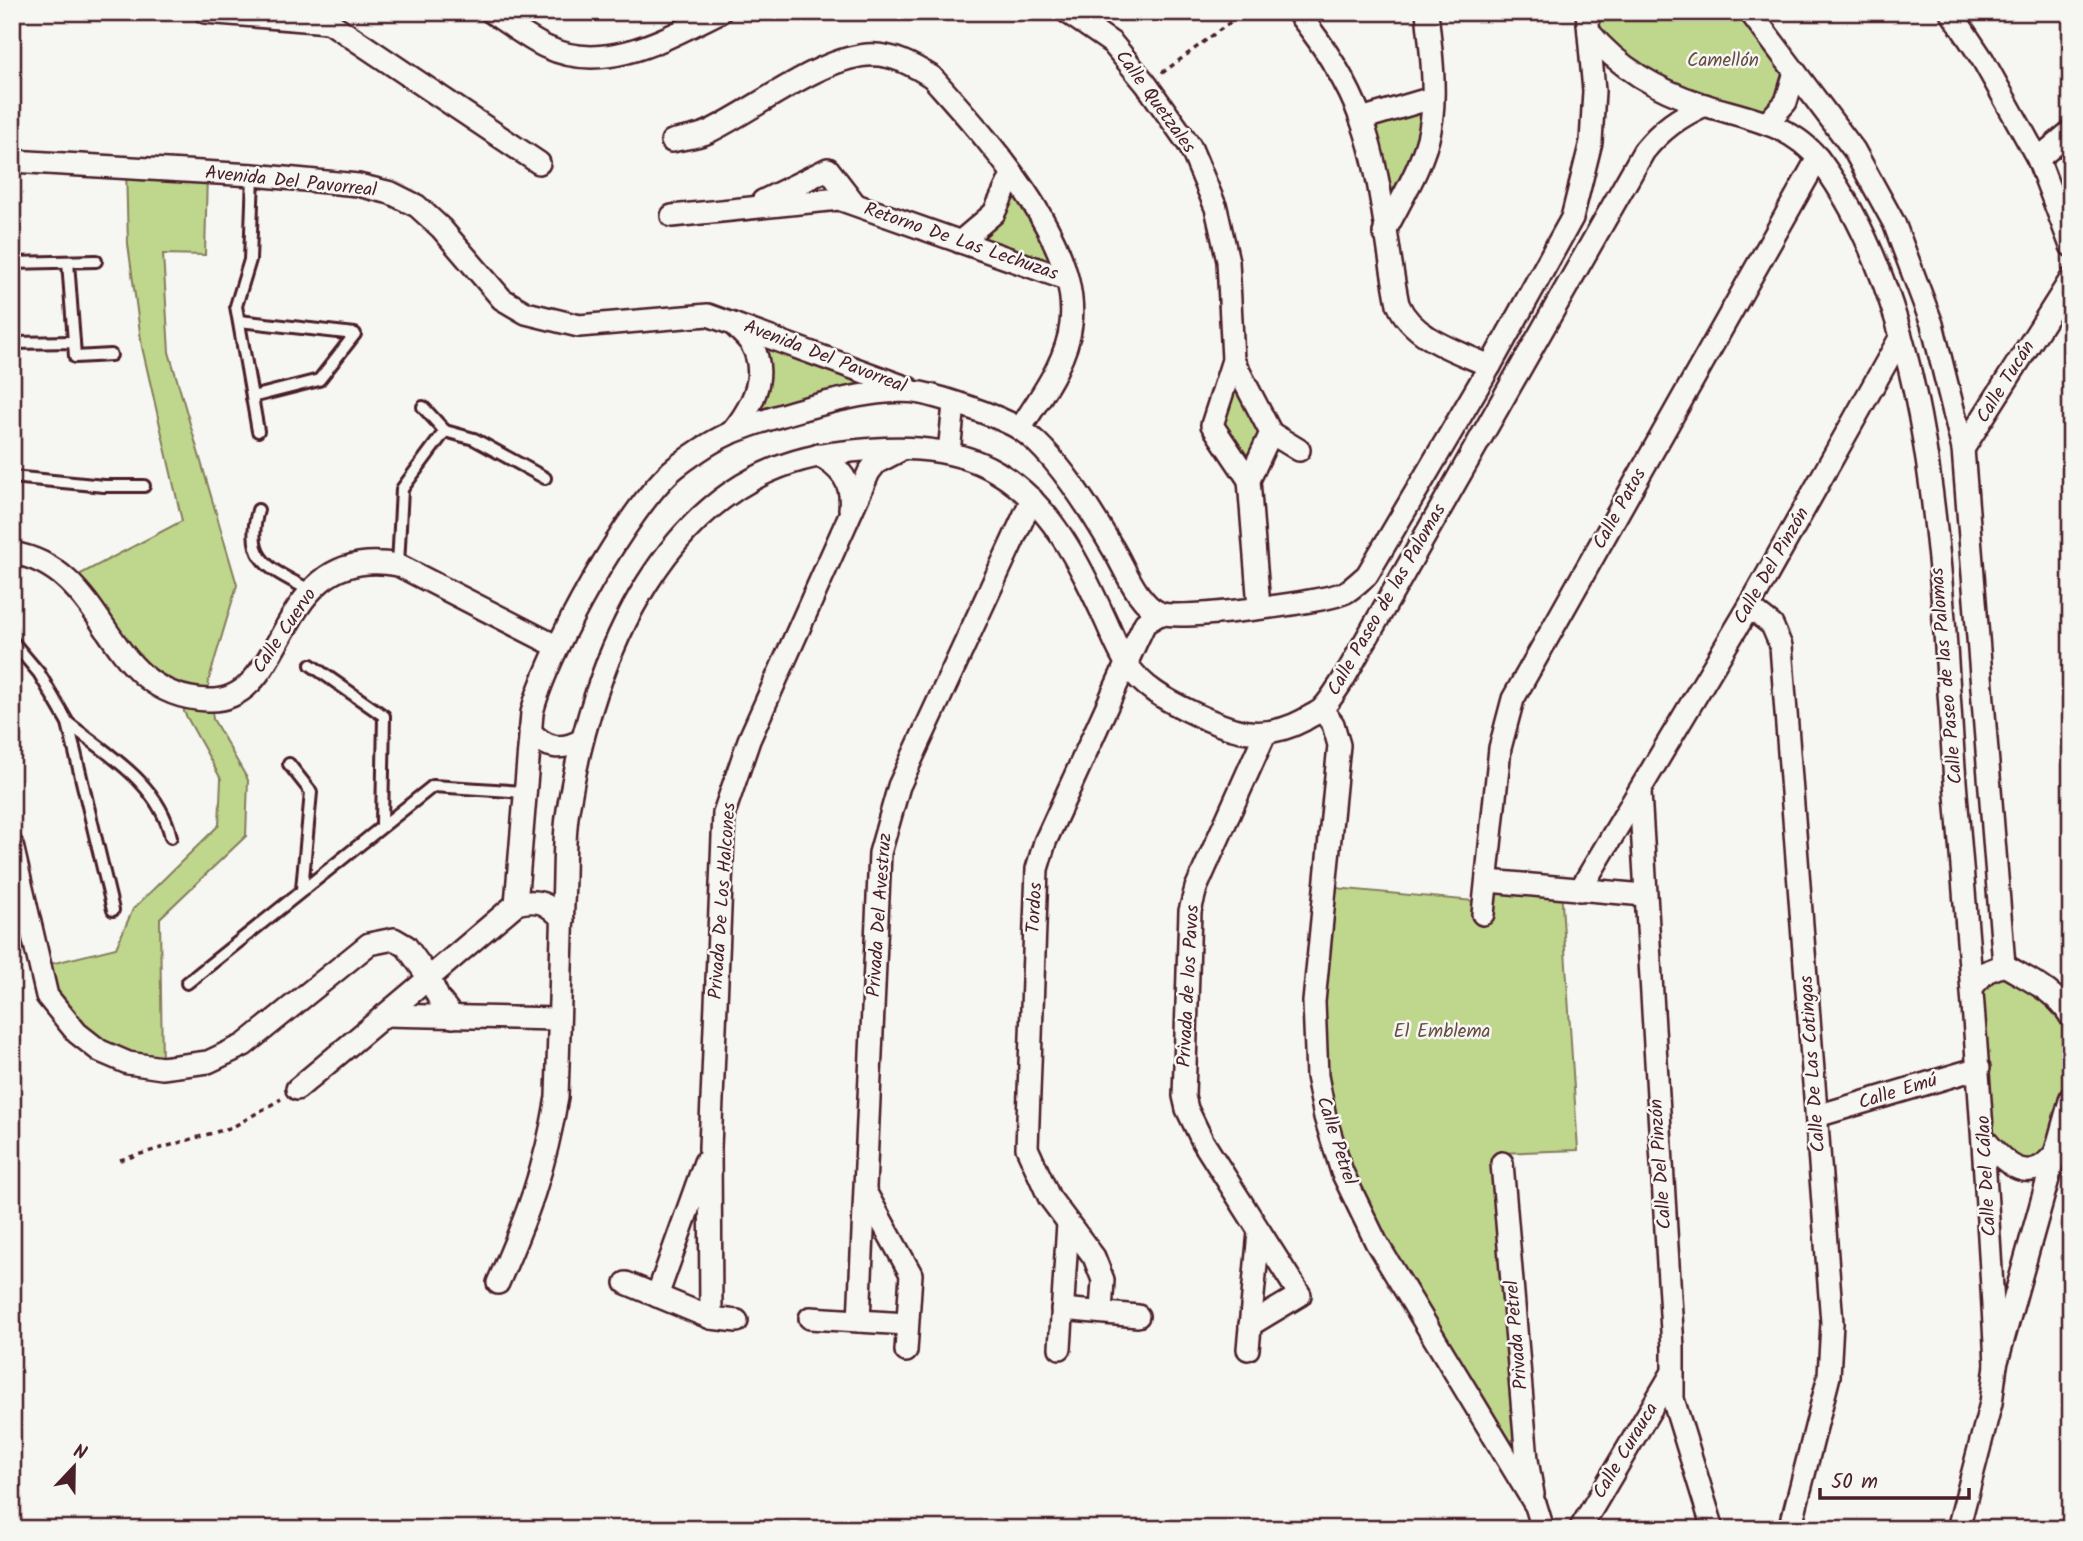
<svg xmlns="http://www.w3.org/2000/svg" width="2083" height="1541" font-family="Kalam,sans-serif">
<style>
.green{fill:#bfd78d;stroke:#847b5c;stroke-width:2}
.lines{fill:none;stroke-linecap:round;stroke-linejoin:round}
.lane-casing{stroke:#4a1f2b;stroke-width:16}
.street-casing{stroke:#4a1f2b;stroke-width:26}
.path{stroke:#4a1f2b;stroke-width:3.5;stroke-dasharray:5 5;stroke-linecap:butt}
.lane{stroke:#f6f6f2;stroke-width:10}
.street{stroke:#f6f6f2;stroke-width:21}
.labels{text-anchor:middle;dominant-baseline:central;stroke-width:5;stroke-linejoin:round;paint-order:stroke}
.park-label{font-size:19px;fill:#674d44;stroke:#f6f6f2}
.street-label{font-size:19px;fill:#4a1f2b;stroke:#f6f6f2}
</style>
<rect width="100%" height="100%" fill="#f6f6f2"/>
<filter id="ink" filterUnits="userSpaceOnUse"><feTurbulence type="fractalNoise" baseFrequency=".0143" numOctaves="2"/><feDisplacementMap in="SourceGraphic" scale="14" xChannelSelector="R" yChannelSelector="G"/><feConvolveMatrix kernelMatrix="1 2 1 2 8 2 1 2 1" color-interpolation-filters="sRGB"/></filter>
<g filter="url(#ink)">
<!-- green -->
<g class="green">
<path d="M1587 12H1750L1795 72 1768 122 1611 58Z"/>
<path d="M1432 98 1384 233 1361 119Z"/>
<path d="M126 167 207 172 205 255 163 254 169 352 237 585 208 682 213 719 248 780 246 836 160 918 162 1068 100 1051 38 967 116 948 133 909 219 825 221 779 184 712 183 698 158 688 69 580 182 521 142 347 128 244Z"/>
<path d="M1012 175 1066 279 960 242Z"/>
<path d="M729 320 920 393 731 433 759 368Z"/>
<path d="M1233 360 1271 433 1249 480 1212 425Z"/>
<path d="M1488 881 1561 888 1578 1150 1499 1153 1536 1506 1376 1242 1317 1076 1325 887 1484 902Z"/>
<path d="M2004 965 2071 1017V1097L2067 1113 2033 1170 1986 1141 1972 987Z"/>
</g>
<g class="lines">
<defs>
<g id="lane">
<path d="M253 175 250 260 236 306 258 431"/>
<path d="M68 262 74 342"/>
<path d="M12 263 96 261"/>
<path d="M239 321 355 334 319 380 252 397"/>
<path d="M12 343 74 342 75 357 111 355"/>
<path d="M445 431 474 439 545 478"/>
<path d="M12 477 104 486H144"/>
<path d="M258 510C244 562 270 568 311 591"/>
<path d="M398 565 402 489 445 431 423 407"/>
<path d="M12 641 39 673 68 723 113 910"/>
<path d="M311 665 384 716 382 823"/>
<path d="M68 723C109 755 159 784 171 837"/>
<path d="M289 764 311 792 302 889"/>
<path d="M187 983 433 786 524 792"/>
</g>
<g id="street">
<path d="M205 12 328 22"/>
<path d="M314 12 539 163"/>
<path d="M491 12C509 24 527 38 546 47 606 75 666 38 720 12"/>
<path d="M1067 12 1112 43 1146 84 1190 146 1216 208 1228 261 1233 360 1212 425 1249 480"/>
<path d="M1297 12C1322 43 1347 81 1361 119 1382 174 1386 245 1398 304 1413 339 1457 351 1490 366"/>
<path d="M1750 12 1854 150 1894 223 1932 324 1963 449 2004 965"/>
<path d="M1951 12 1983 60 2038 159 2071 246"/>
<path d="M1589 32C1620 69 1656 89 1701 104 1744 118 1791 122 1821 162 1942 327 1940 596 1956 794 1972 984 1987 1174 1996 1365"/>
<path d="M1361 119 1432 98"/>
<path d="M1768 122 1786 102 1795 72"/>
<path d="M672 141C684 138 698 137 708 132 754 110 818 59 867 55 891 53 913 65 932 77 984 136 1081 239 1071 324 1067 362 1040 397 1020 429"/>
<path d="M2038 159 2071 131"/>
<path d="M12 161 253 175 358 185 391 193 417 206 441 228 502 299 526 313 579 326 708 315 908 388"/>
<path d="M763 201 828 169 855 204"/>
<path d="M672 216 839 199 1066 279"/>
<path d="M1384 233C1400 201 1423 166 1430 130 1437 92 1431 51 1427 12"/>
<path d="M960 242 994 213 1012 175"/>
<path d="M1233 360 1271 433 1249 480 1259 607"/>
<path d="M731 433C751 409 769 377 752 345 748 338 739 331 733 324"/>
<path d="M1271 433 1299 450"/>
<path d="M1963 449 2071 279"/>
<path d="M949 452 954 405"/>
<path d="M818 455C841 468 853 482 850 509"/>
<path d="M12 553C111 569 101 695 207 700 292 705 271 542 398 565L556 646"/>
<path d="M1749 607 1772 625 1781 646 1832 1323 1829 1376 1790 1529"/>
<path d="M1322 710 1333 724 1339 745 1314 1002 1317 1076 1325 1117 1342 1172 1376 1242 1536 1506 1543 1529"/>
<path d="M530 731C546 749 561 751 582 740"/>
<path d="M1640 792 1673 1348V1399L1713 1529"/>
<path d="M12 845 47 996 77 1033 100 1051 128 1063 162 1068 208 1062 244 1045 369 944 394 939 406 946 429 978 297 1089"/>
<path d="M1488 881 1644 895"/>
<path d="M1580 890 1749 607 1900 338"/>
<path d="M516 904C538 898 548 903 563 920"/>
<path d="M1483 914 1500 748 1513 699 1818 158"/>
<path d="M1972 987 1986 972 2004 965C2029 980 2056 991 2071 1017"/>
<path d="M385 1015 559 1019"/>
<path d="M453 1017 439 999 429 978 516 904 532 713C545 656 630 503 676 467 693 454 713 440 733 432 777 415 876 384 921 393 945 398 1001 417 1020 429 1055 452 1091 511 1112 547 1124 566 1137 604 1160 613 1178 621 1328 602 1346 592 1353 588 1361 580 1367 575L1490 366 1572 218 1591 142 1594 91 1587 12"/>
<path d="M1817 1116 1979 1068"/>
<path d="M1986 1141C2007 1166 2030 1186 2055 1153"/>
<path d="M1502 1163 1527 1460 1533 1494"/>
<path d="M866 1193 911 1274 906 1351"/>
<path d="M498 1283C527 1217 545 1170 557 1097 559 1032 561 968 563 903 565 873 563 840 568 810 592 661 665 474 836 453 889 446 949 443 997 472 1052 505 1079 563 1105 619 1112 634 1118 651 1127 664 1142 687 1166 700 1189 711 1230 731 1261 743 1304 720 1310 716 1318 713 1322 709 1330 701 1337 689 1343 680L1644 151C1662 129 1679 117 1705 105"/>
<path d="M626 1283 711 1318 737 1321"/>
<path d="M657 1296 705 1162"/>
<path d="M1062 1309 1138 1316"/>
<path d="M1101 1312 1103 1280 1094 1257 1049 1197 1027 1148 1037 869 1045 842 1137 640 1145 623 1160 614"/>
<path d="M711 1318 710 1147 724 813 749 740 869 472 876 463 899 451"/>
<path d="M810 1318 907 1324"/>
<path d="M859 1321 880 853 899 786 1032 499"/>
<path d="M1250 1325 1300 1295 1203 1142 1187 1109 1184 1096 1190 911 1196 888 1265 734"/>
<path d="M1060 1348 1068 1223"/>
<path d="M1248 1349 1259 1232"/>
<path d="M1580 1529 1671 1375"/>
<path d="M1958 1529 1991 1403 1996 1365 2071 1097"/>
</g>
</defs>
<!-- lane casing -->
<use href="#lane" class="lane-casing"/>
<!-- street casing -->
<use href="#street" class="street-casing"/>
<!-- path -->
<g class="path">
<path d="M1162 73 1244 12"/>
<path d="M120 1160 233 1127 281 1099"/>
</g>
<!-- lane -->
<use href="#lane" class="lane"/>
<!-- street -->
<use href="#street" class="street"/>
</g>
</g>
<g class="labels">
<!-- park labels -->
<g class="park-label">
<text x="1723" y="61">Camellón</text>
<text x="1442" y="1032">El Emblema</text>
</g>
<!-- street labels -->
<g class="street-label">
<text transform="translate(1155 102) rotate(54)">Calle Quetzales</text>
<text transform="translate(291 182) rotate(6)">Avenida Del Pavorreal</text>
<text transform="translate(961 242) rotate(19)">Retorno De Las Lechuzas</text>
<text transform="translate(825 357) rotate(21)">Avenida Del Pavorreal</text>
<text transform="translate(2006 382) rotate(-58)">Calle Tucán</text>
<text transform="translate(1620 509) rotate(-61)">Calle Patos</text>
<text transform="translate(1772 566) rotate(-60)">Calle Del Pinzón</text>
<text transform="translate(1387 600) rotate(-60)">Calle Paseo de las Palomas</text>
<text transform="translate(285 631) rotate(-56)">Calle Cuervo</text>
<text transform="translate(1947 676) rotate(-95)">Calle Paseo de las Palomas</text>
<text transform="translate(723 901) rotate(-86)">Privada De Los Halcones</text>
<text transform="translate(1035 908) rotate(-87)">Tordos</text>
<text transform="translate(880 915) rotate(-86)">Privada Del Avestruz</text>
<text transform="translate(1189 986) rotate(-87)">Privada de los Pavos</text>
<text transform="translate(1813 1064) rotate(-94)">Calle De Las Cotingas</text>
<text transform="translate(1898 1092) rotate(-17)">Calle Emú</text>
<text transform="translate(1336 1141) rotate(72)">Calle Petrel</text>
<text transform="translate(1661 1164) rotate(-94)">Calle Del Pinzón</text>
<text transform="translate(1987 1176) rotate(-93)">Calle Del Cálao</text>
<text transform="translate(1517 1335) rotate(-95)">Privada Petrel</text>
<text transform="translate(1626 1451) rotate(-59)">Calle Curauca</text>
</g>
</g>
<!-- margin -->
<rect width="2083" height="1541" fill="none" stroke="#f6f6f2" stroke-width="42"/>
<rect x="21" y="21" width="2041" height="1499" fill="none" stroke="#4a1f2b" stroke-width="2.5" filter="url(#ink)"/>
<!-- north arrow -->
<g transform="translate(74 1467) rotate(22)" stroke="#f6f6f2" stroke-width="5" paint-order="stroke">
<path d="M0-5L12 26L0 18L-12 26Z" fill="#4a1f2b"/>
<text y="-10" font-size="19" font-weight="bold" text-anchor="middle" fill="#4a1f2b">N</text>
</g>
<!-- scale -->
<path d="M1820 1488v10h149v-10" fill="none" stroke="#4a1f2b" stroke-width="3.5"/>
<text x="1831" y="1488" font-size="21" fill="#4a1f2b" stroke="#f6f6f2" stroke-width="5" paint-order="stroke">50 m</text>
</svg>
